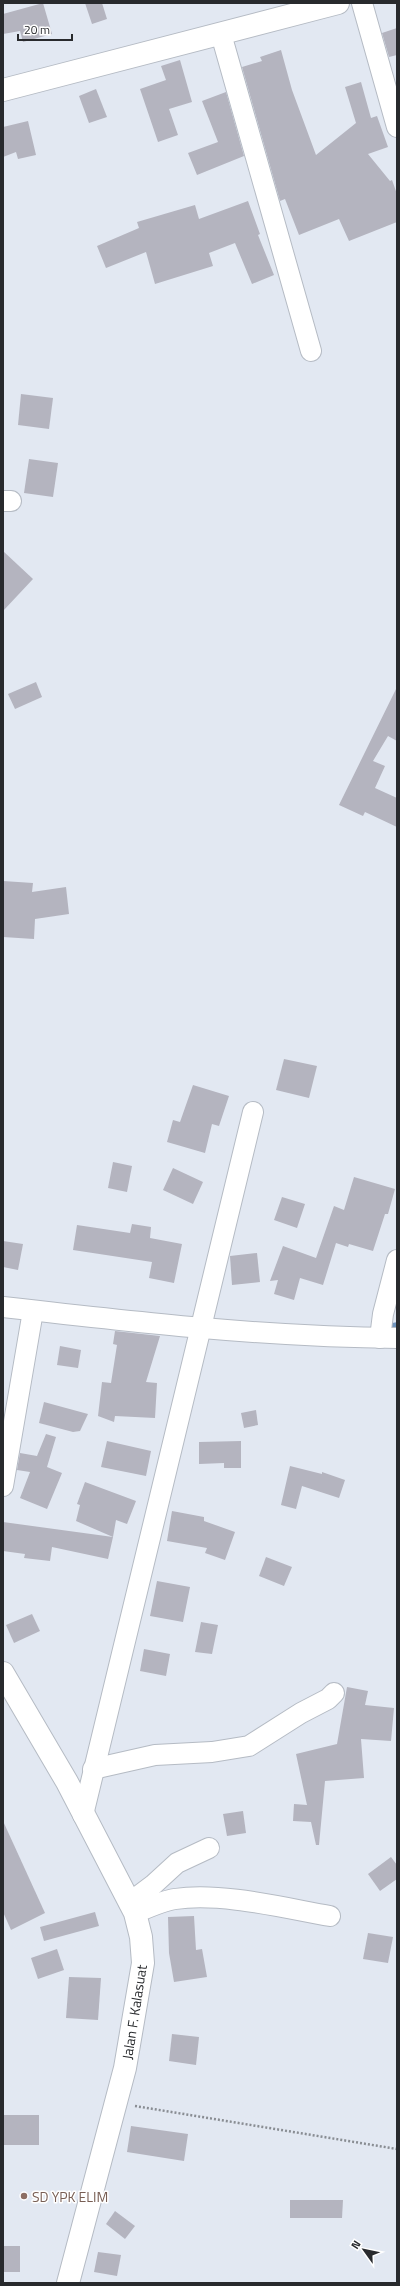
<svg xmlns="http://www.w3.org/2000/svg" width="400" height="2286" font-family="'Titillium Web',sans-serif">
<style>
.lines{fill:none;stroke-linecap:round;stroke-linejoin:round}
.stream{stroke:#7095be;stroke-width:5.5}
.building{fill:#b4b4bf}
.street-casing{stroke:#b5bbc4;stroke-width:22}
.secondary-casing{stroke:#b5bbc4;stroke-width:24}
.path{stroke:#898d93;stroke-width:2.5;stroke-dasharray:2 2;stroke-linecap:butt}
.street{stroke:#fff;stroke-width:20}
.secondary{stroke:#fff;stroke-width:22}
.education-dot{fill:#8d6e63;stroke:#fff;stroke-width:1.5}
.labels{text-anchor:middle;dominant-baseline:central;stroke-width:3;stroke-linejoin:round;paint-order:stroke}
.street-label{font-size:14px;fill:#282a2d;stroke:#fff}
.education-label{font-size:14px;fill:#785e54;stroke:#fff;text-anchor:start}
</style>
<rect width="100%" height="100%" fill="#e2e8f2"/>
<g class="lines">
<!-- stream -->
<path class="stream" d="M385 1327 397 1325"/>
</g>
<!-- building -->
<g class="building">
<path d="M43 3 52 34 23 42 20 31 3 34V14Z"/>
<path d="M85 3H102L107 19 92 24Z"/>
<path d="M397 28V55L389 57 382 33Z"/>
<path d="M281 50 292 90 316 155 356 123 345 87 361 82 371 118 377 116 388 147 368 154 390 181 392 180 397 194V222L349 241 339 219 299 235 285 199 280 201 242 67 262 61 260 57Z"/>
<path d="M180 60 192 102 169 109 178 135 158 142 140 89 166 80 161 66Z"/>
<path d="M96 89 107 117 89 123 79 96Z"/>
<path d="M226 92 244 156 197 175 188 153 218 142 202 101Z"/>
<path d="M28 121 36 155 18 159 16 152 3 157V127Z"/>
<path d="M248 201 260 234 258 235 274 275 252 284 235 243 209 253 213 266 155 284 146 252 106 268 97 246 139 228 137 222 195 205 199 219Z"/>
<path d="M21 394 53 398 49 429 18 425Z"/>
<path d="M29 459 58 463 53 497 24 493Z"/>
<path d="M3 551 33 579 3 611Z"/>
<path d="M36 682 42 697 15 709 8 694Z"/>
<path d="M397 687V741L388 736 373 761 385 766 375 788 397 798V827L365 812 363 816 339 805Z"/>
<path d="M3 881 33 883 32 892 66 887 69 914 35 919 34 939 3 937Z"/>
<path d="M284 1059 317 1066 309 1098 276 1090Z"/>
<path d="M193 1085 229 1096 219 1126 212 1124 205 1153 167 1142 173 1120 180 1122Z"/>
<path d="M113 1162 132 1166 127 1192 108 1188Z"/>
<path d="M173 1168 203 1182 193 1204 163 1190Z"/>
<path d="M354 1177 395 1189 388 1214H385L373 1251 349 1244 348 1247 336 1243 323 1285 300 1278 294 1300 274 1294 278 1280 270 1281 283 1246 316 1258 334 1206 344 1210Z"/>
<path d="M282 1197 305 1204 297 1228 274 1220Z"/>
<path d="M132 1224 151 1227 150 1238 182 1244 174 1283 149 1278 152 1262 73 1250 77 1225 130 1233Z"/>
<path d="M3 1241 23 1244 18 1270 3 1267Z"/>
<path d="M257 1253 260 1282 232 1285 230 1256Z"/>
<path d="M115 1331 160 1336 146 1382 157 1383 155 1418 115 1416 114 1422 98 1416 102 1382 111 1383 117 1345 113 1344Z"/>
<path d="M60 1346 81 1350 78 1368 57 1365Z"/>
<path d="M44 1402 88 1414 80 1431 73 1432 39 1423Z"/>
<path d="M256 1410 258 1425 244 1428 241 1413Z"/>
<path d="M46 1434 56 1437 47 1467 62 1473 47 1509 20 1498 30 1472 17 1470 20 1453 37 1456Z"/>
<path d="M107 1441 151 1451 146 1476 101 1467Z"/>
<path d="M241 1441V1468H224V1463L199 1464V1442Z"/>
<path d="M290 1466 322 1474V1472L345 1480 339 1498 302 1486 296 1509 281 1505Z"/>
<path d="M85 1482 136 1501 127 1524 116 1520 113 1537 76 1521 80 1505 77 1504Z"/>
<path d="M172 1511 204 1517V1521L235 1532 225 1560 205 1553 207 1548 167 1541Z"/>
<path d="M3 1522 113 1537 108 1559 52 1547 50 1561 24 1558 25 1554 3 1551Z"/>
<path d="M266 1557 292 1567 284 1586 259 1576Z"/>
<path d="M157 1581 190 1587 183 1622 150 1616Z"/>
<path d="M32 1614 40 1631 14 1643 6 1625Z"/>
<path d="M201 1622 218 1625 212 1654 195 1652Z"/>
<path d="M144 1649 170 1654 166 1676 140 1671Z"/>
<path d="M347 1687 368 1691 365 1705 394 1708 391 1741 361 1739 364 1778 325 1781 319 1845H316L311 1822 293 1821 294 1804 307 1805 296 1754 337 1744Z"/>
<path d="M243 1811 246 1833 227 1836 223 1814Z"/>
<path d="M3 1821 45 1913 11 1930 3 1912Z"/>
<path d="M391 1857 397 1865V1879L380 1891 368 1874Z"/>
<path d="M95 1912 99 1926 44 1941 40 1927Z"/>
<path d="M194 1916 196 1950 202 1949 207 1977 174 1982 169 1953 168 1917Z"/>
<path d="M368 1933 393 1937 388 1963 363 1959Z"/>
<path d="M57 1949 64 1970 38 1979 31 1958Z"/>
<path d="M69 1977 101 1978 98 2020 66 2018Z"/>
<path d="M172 2034 199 2037 196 2065 169 2061Z"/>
<rect x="3" y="2115" width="36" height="30"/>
<path d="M131 2126 188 2134 184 2161 127 2152Z"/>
<path d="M290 2200H343L342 2218H290Z"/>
<path d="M115 2211 135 2226 125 2239 106 2224Z"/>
<rect x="3" y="2246" width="17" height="26"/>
<path d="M98 2252 121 2255 117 2276 94 2272Z"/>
</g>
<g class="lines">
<defs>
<g id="street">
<path d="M362 3 397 127"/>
<path d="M221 34 311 351"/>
<path d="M3 501H11"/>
<path d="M3 1307C134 1322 265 1337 397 1338"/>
<path d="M380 1338 383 1314 397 1260"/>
<path d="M3 1486 33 1311"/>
<path d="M93 1769 155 1755 212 1752 249 1746 301 1713 328 1699 334 1693"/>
<path d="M83 1815 253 1112"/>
<path d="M129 1903 153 1885 177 1863 209 1848"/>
<path d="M135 1913C147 1908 162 1901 175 1899 221 1892 284 1908 330 1916"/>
</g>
<g id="secondary">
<path d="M3 90 338 3"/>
<path d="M3 1673 67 1782 135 1913 141 1937 143 1963 125 2068 68 2283"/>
</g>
</defs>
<!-- street casing -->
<use href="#street" class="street-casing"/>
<!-- secondary casing -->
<use href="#secondary" class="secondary-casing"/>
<!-- path -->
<path class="path" d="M135 2106 397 2149"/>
<!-- street -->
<use href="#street" class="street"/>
<!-- secondary -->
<use href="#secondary" class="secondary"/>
</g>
<!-- markers -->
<circle class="education-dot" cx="24" cy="2196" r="4"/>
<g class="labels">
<!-- street labels -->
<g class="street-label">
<text transform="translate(134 2012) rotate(-81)">Jalan F. Kalasuat</text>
</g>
<!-- education labels -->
<g class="education-label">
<text x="32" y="2196">SD YPK ELIM</text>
</g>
</g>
<!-- border -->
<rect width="400" height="2286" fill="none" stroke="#282a2d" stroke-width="8"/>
<!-- north arrow -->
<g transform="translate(364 2250) rotate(303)" stroke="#ffffff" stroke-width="3" paint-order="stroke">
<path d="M0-3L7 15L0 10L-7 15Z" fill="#282a2d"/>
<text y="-6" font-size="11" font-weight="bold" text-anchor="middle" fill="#282a2d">N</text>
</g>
<!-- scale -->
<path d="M18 34v6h54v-6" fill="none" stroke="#282a2d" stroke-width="2"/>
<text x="24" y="34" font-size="12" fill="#282a2d" stroke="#ffffff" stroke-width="3" paint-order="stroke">20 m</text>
</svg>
